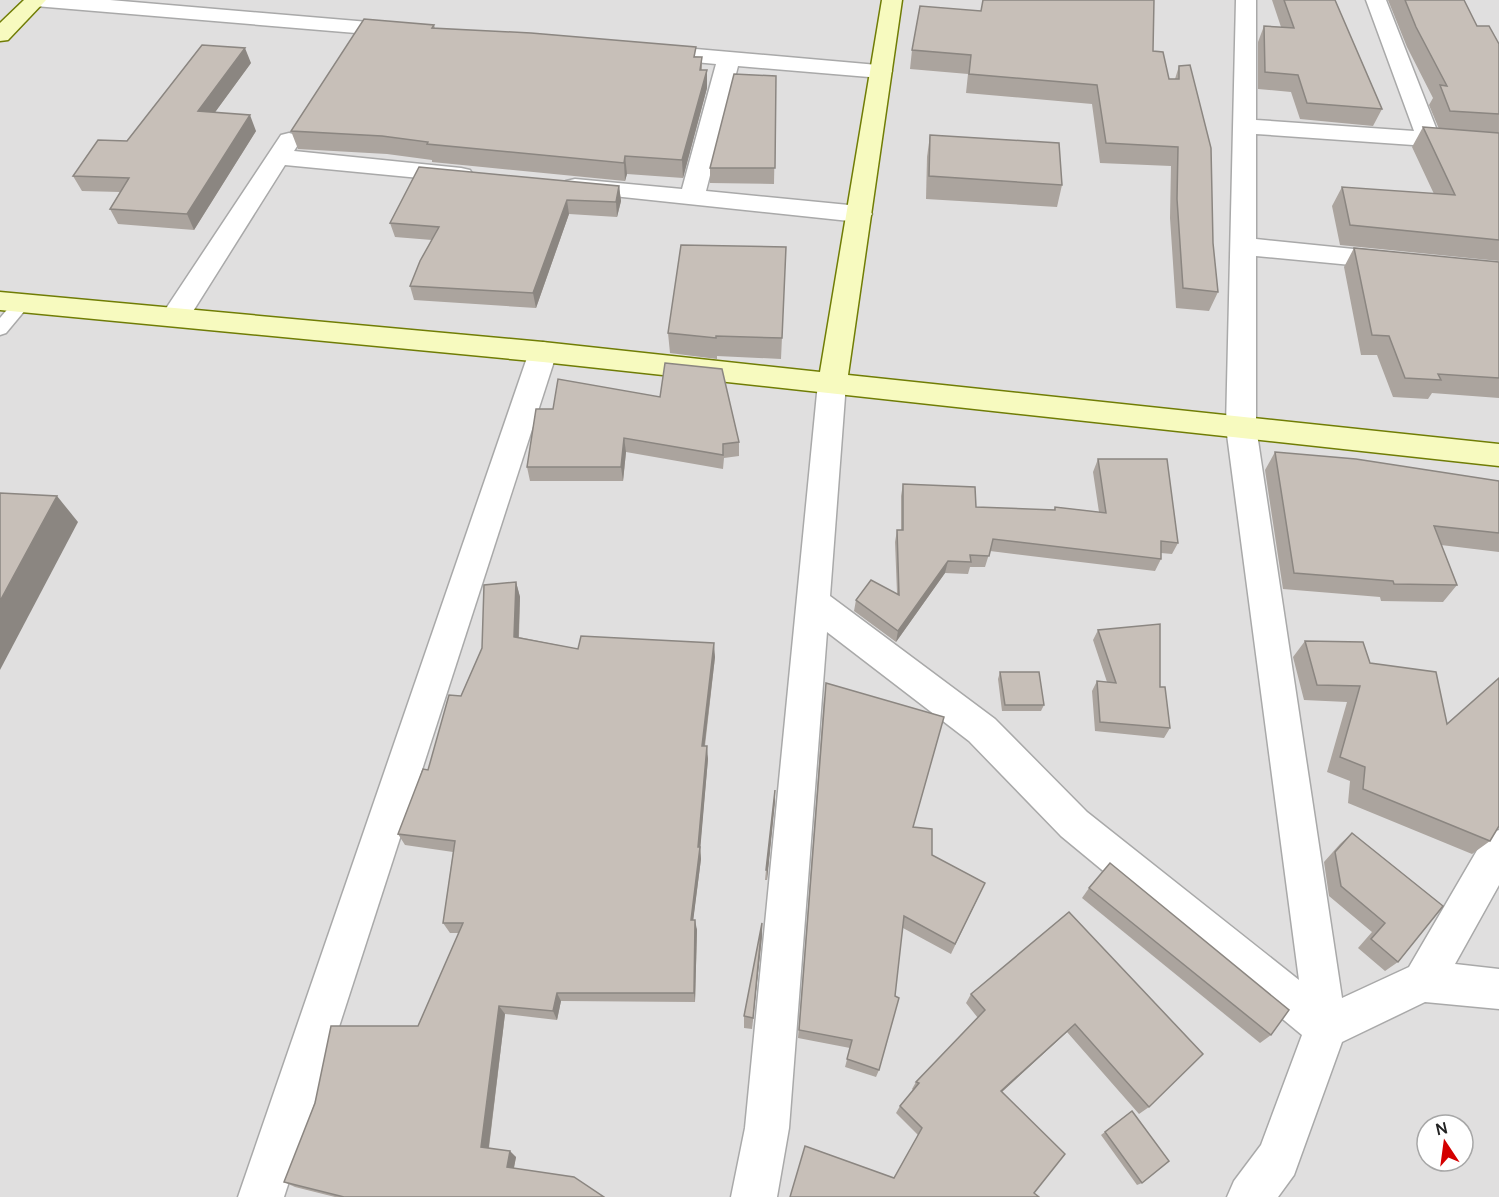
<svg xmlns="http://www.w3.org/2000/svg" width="1499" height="1197" font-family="Manrope,sans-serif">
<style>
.residential{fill:#e0dfdf;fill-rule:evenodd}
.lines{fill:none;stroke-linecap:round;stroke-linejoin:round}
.lane-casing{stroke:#a9a9a9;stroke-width:3}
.street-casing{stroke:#a9a9a9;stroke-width:3}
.secondary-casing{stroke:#707d05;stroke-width:3}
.lane{fill:#fff;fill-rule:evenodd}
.street{fill:#fff;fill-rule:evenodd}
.secondary{fill:#f7fabf;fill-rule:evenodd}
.wall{fill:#aba49e}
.shaded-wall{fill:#8b8681}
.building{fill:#c7bfb8;stroke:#8b8681;stroke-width:1.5}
</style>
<rect width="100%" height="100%" fill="#f2efe9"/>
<!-- residential -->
<path class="residential" d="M0 0H1499V1197H0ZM1427 1125H1463V1161H1427Z"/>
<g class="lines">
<defs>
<path id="lane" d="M22 297 28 299 31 303 6 333 0 335V318L16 299Z"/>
<g id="street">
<path d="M25 0H110L404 25 412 26 415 31 412 36 404 37 35 6 28 4Z"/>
<path d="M1236 0H1256V120L1414 131 1366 0H1386L1438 133 1499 137V151L1256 134V239L1393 253 1402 255 1406 261 1402 267 1393 269 1256 256V427L1342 998 1409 967 1486 835 1499 830V885L1455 964 1499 969V1009L1425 1002 1342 1042 1294 1175 1278 1197H1227L1234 1181 1261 1145 1302 1035 1061 836 969 741 827 632 789 1128 777 1197H731L745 1128 818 383 822 376 832 373 842 376 846 383 830 596 995 719 1087 812 1299 980 1226 427Z"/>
<path d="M650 45 889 66 892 71 889 76 881 78 738 66 706 191 859 206 868 208 872 214 868 220 859 222 566 191 563 186 566 181 575 179 682 189 716 64 642 57 639 52 642 47Z"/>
<path d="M289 133 297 135 301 140 294 151 461 168 470 170 473 175 470 180 461 182 285 165 185 324 175 326 165 324 161 317 165 310 281 135Z"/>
<path d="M543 342 553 345 557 352 284 1197H238L529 352 533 345Z"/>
</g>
<g id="secondary">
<path d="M24 0H46L8 40 0 41V23Z"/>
<path d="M882 0H902L848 375 1499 444V466L543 362 0 310V292L543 342 820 372Z"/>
</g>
</defs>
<!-- lane casing -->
<use href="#lane" class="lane-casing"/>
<!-- street casing -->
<use href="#street" class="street-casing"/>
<!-- secondary casing -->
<use href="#secondary" class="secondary-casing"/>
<!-- lane -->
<use href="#lane" class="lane"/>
<!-- street -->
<use href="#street" class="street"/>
<!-- secondary -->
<use href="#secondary" class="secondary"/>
</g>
<!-- wall -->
<g class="wall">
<path d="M1272 0H1335L1382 109 1373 126 1300 119 1291 92 1258 89V42L1264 26 1281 27Z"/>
<path d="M1388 0H1464L1477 26 1499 44V261L1340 245 1332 206 1342 187 1434 194 1412 147 1423 127 1439 129 1429 105 1433 98 1407 47Z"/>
<path d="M434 25 435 28 702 57V70H707V88L683 178 627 174 625 181 432 162V160L387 154 298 149 291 131Z"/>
<path d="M912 50 1153 51 1169 79H1175L1179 66 1213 243 1218 292 1209 311 1176 308 1170 218 1171 166 1100 163 1092 104 966 93 968 74 910 69Z"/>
<path d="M251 63 215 112 256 131 194 230 118 224 110 209 120 192 82 191 73 176Z"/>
<path d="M776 76 774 184 710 183V168Z"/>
<path d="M930 135 1062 185 1057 207 926 199 927 157Z"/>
<path d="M619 186 621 201 617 217 569 214 536 308 414 300 410 286 432 240 395 237 390 223Z"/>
<path d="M786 247 781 359 717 356V359L670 353 668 333Z"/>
<path d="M1354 248 1499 262V398L1432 393 1428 399 1393 397 1377 355H1361L1344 267Z"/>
<path d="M536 409 739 442V456L724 458 723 469 626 452 623 481H530L527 467Z"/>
<path d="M1275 452 1499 481V552L1441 545 1457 585 1443 602 1381 601 1380 597 1283 589 1265 470Z"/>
<path d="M1098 459 1178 543 1172 554 1161 553V559L1155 571 990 551 985 567H970L968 574 945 573 896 642 854 611 856 600 897 593 895 542 897 530H901V496L903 484 976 507 1054 510 1055 507 1099 512 1093 472Z"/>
<path d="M516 582 520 597 519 637 578 649 715 657 705 746 708 759 700 847 701 859 693 920 697 930 695 1002 561 1001 557 1020 505 1014 489 1148 516 1157 514 1168 604 1197H335L295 1187 284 1182 418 1026 459 933H450L443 923 453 852 405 845 398 834 428 770 482 648Z"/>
<path d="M1098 630 1160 687 1170 728 1164 738 1095 731 1092 691 1097 681 1107 682 1093 640Z"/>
<path d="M1305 641 1370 663 1447 724 1490 841 1472 854 1348 803 1350 781 1327 772 1347 702 1304 700 1293 657Z"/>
<path d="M1000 672 1044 705 1041 711H1002L998 679Z"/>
<path d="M824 697 932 855 985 883 951 954 903 928 879 1070 876 1077 845 1067 850 1048 798 1038Z"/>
<path d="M775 790V801L767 880H765L766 870Z"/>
<path d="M1352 833 1443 906 1398 962 1385 971 1358 948 1372 932 1329 896 1324 862 1340 844Z"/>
<path d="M1089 888 1271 1035 1260 1043 1082 898Z"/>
<path d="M1069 912 1149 1107 1139 1114 1067 1032 1002 1092 1034 1193 894 1178 918 1135 896 1113 900 1106 913 1090 912 1089 916 1082 978 1018 966 1003 971 994Z"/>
<path d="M762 923V936L752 1029 744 1028V1016Z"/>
<path d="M1132 1111 1142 1183 1137 1185 1101 1135Z"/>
</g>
<!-- shaded-wall -->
<g class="shaded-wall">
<path d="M245 48 251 63 205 126 198 111Z"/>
<path d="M707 70V88L683 178 682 160Z"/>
<path d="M250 115 256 131 194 230 187 214Z"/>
<path d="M625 156 627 174 625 181 624 163Z"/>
<path d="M619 186 621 201 617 217 616 202Z"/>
<path d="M567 200 569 214 536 308 533 293Z"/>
<path d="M624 438 626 452 623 481 621 467Z"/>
<path d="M57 496 78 522 0 670V601Z"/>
<path d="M948 561 945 573 896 642 898 631Z"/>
<path d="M516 582 520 597 518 651 514 637Z"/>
<path d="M714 643 715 657 703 758 702 746Z"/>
<path d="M707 746 708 759 700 852V847L701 859 692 930 691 920Z"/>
<path d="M775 790V801L767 880V870Z"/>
<path d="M695 920 697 930 695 1002 694 993Z"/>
<path d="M762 923V936L752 1029 753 1018Z"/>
<path d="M557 993 561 1001 557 1020 553 1011Z"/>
<path d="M499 1006 505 1014 488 1153 481 1147Z"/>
<path d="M1075 1024 1067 1032 995 1098 1001 1091Z"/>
<path d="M510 1151 516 1157 513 1172 507 1167Z"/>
</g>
<!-- building -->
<g class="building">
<path d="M983 0H1154L1153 51 1163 52 1169 79H1179V66L1190 65 1211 148 1213 243 1218 292 1183 288 1177 199 1178 147 1106 143 1097 85 969 74 971 55 912 50 920 6 981 11Z"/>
<path d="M1284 0H1335L1382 109 1307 103 1298 75 1265 72 1264 26 1294 28Z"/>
<path d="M1405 0H1464L1477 26H1489L1499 44V114L1450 111 1440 85 1447 86 1416 27Z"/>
<path d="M364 19 434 25 432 28 531 33 696 47 694 57H702L700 70H707L682 160 625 156 624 163 427 144 428 142 382 136 291 131Z"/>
<path d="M202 45 245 48 198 111 250 115 187 214 110 209 129 178 73 176 98 140 127 141Z"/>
<path d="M734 74 776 76 775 168H710Z"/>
<path d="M1423 127 1499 133V240L1350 225 1342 187 1455 195Z"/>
<path d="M930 135 1059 143 1062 185 929 176Z"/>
<path d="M419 167 619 186 616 202 567 200 533 293 410 286 420 261 439 227 390 223Z"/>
<path d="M681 245 786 247 782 338 716 336V338L668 333Z"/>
<path d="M1354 248 1499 262V378L1438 374 1441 380 1405 378 1389 336 1372 335Z"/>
<path d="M665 363 722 369 739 442 723 444V455L624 438 621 467H527L536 409H553L558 379 660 397Z"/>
<path d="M1275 452 1356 459 1499 481V533L1434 526 1457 585 1394 584 1393 581 1294 573Z"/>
<path d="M1098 459H1167L1178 543 1161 541V559L993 539 989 556 970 555 971 562 948 561 898 631 856 600 871 580 899 595 897 530H903V484L975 487 976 507 1055 510V507L1106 513Z"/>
<path d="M0 493 57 496 0 601Z"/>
<path d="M516 582 514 637 578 649 581 636 714 643 702 746H707L698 847H700L691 920H695L694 993H557L553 1011 499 1006 481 1147 510 1151 507 1167 574 1177 604 1197H344L284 1182 315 1103 331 1026H418L463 923H443L455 841 398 834 423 769 428 770 449 695 461 696 482 648 484 585Z"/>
<path d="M1160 624V687H1165L1170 728 1100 722 1097 681 1116 683 1098 630Z"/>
<path d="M1305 641 1363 642 1370 663 1436 672 1447 724 1499 678V826L1490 841 1363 789 1365 767 1340 757 1360 686 1317 685Z"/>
<path d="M1000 672H1039L1044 705H1005Z"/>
<path d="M826 683 944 717 913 827 932 829V855L985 883 955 944 904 916 895 996 899 998 879 1070 847 1059 852 1040 799 1030Z"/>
<path d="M775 790 767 870H766Z"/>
<path d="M1352 833 1443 906 1398 962 1371 939 1385 923 1341 886 1335 852Z"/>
<path d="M1110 863 1289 1010 1271 1035 1089 888Z"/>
<path d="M1069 912 1203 1054 1149 1107 1075 1024 1001 1091 1065 1154 1034 1193 1039 1197H790L805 1146 894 1178 922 1128 900 1106 919 1083 916 1082 985 1010 971 994Z"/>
<path d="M762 923 753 1018 744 1016Z"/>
<path d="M1132 1111 1169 1161 1142 1183 1105 1132Z"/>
</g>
<!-- north arrow -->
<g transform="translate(1445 1143) rotate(347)"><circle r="28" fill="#ffffff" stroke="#a7a7a7" stroke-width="1.5"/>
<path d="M0-4.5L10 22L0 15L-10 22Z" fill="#d40000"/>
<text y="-9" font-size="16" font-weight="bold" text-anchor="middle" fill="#222222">N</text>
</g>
</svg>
